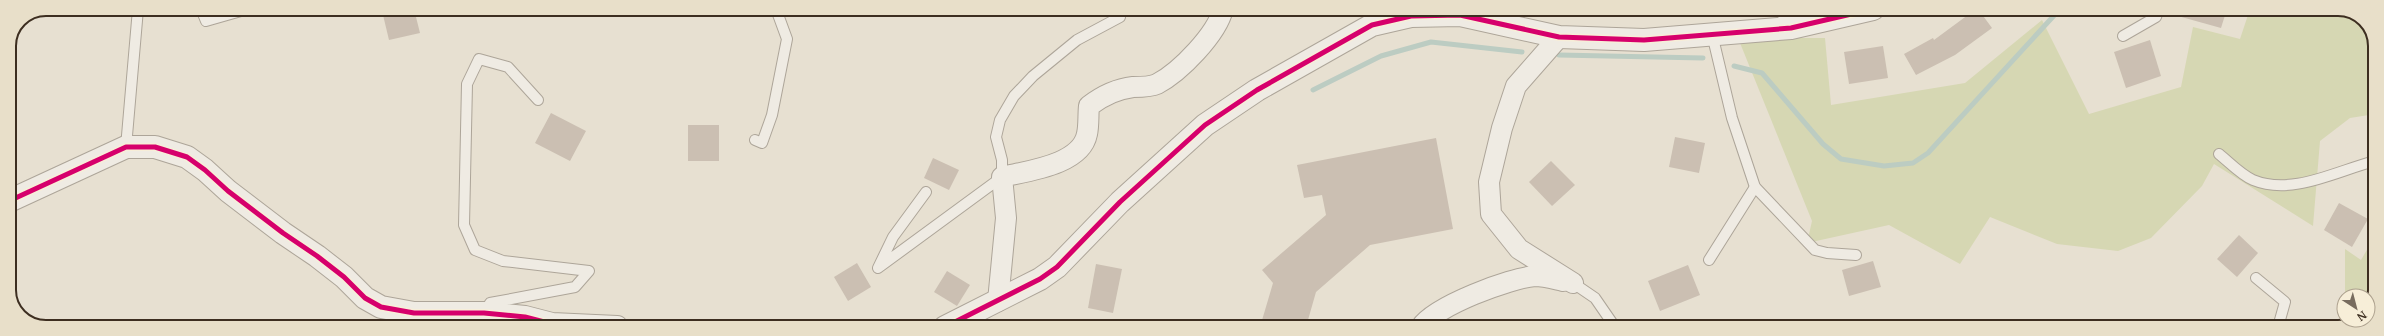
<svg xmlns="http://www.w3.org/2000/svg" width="2384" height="336" font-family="'Noto Serif',serif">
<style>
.green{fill:#d6d7b3}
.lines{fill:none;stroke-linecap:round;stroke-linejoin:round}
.stream{stroke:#bcccc2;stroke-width:5}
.building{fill:#cbbfb2}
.service-casing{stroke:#ada599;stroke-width:12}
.minor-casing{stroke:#ada599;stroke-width:22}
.tertiary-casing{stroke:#ada599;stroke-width:24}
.service{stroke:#efebe3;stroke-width:10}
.minor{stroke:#efebe3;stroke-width:20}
.tertiary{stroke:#efebe3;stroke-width:22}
.cycleway-casing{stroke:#f7eed8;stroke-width:8}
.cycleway{stroke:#d6006c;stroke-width:5}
.rim{fill:none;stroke:#3d2e20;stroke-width:2}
</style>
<rect width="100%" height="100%" fill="#e7e0d1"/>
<!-- green -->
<g class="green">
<path d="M2250 9H2342L2364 20 2375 42V114L2350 118 2320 141 2313 226 2214 164 2202 186 2151 238 2118 251 2057 244 1990 217 1960 264 1889 225 1807 243 1812 221 1738 38H1825L1831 105 1965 83 2042 20 2089 114 2181 87 2193 27 2240 39Z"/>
<path d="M2375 236V294L2368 307V296H2345V249L2361 260Z"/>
</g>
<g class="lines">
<!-- stream -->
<g class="stream">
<path d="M1559 55 1703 58"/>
<path d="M1734 66 1762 73 1823 144 1841 159 1884 166 1913 163 1928 153 2060 9"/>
<path d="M1313 90 1381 56 1431 42 1522 52"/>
</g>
</g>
<!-- building -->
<g class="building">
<path d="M409 9H414L420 33 389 40 383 15Z"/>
<path d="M1976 9H1978L1992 28 1955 55 1916 75 1904 54 1933 38 1934 40Z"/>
<path d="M2168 9H2227L2221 28 2167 13Z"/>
<path d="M2150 40 2161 76 2126 88 2114 52Z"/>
<path d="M1883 46 1888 78 1849 84 1844 52Z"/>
<path d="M551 113 586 131 570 161 535 143Z"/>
<rect x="688" y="125" width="31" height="36"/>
<path d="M1675 137 1705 143 1699 173 1669 167Z"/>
<path d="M1436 138 1453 229 1370 245 1316 292 1306 327H1260L1273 283 1262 270 1326 215 1322 195 1304 198 1297 165Z"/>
<path d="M933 158 959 170 949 190 924 178Z"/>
<path d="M1551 161 1575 185 1552 206 1529 182Z"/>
<path d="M2339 203 2368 219 2352 247 2324 230Z"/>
<path d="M2239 235 2258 253 2237 277 2217 259Z"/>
<path d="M1873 261 1881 287 1849 296 1842 270Z"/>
<path d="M857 263 871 287 848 301 834 277Z"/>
<path d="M1096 264 1122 269 1113 313 1088 308Z"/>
<path d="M1688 265 1700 295 1660 311 1648 281Z"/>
<path d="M947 271 970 285 957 306 934 292Z"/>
</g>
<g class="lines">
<defs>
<g id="service">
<path d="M201 9 206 21 248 9"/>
<path d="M1779 9 1791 28"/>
<path d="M1712 34 1732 118 1755 187 1815 250 1827 253 1856 255"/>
<path d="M2123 36 2156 17 2159 9"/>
<path d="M755 140 762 143 772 115 787 39 776 9"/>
<path d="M126 147 138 9"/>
<path d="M2219 154C2229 162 2241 175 2253 180 2292 196 2336 171 2375 161"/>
<path d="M926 192 893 237 878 268 1002 177V160L996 137 1000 120 1014 96 1033 76 1077 40 1120 17"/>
<path d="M1709 260 1755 187"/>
<path d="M2256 278 2285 302 2278 327"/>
<path d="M1573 283 1595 298 1615 327"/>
<path d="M484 313 490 303 575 287 589 271 503 261 475 250 464 225 467 84 479 59 508 67 538 100"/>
</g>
<g id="minor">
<path d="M1559 37 1516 86 1502 128 1489 182 1491 214 1519 249 1573 283"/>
<path d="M998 301 1006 218 1002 177C1027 171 1081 165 1087 134 1089 125 1088 115 1089 106 1102 96 1116 89 1133 87 1140 87 1151 87 1157 84 1180 72 1217 34 1223 9"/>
<path d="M1421 327C1435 306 1510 278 1535 276 1544 276 1554 279 1563 281"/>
</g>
<g id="tertiary">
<path d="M9 201 126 147H155L187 157 205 170 228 191 283 233 317 256 344 277 365 298 381 307 414 313H484L525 317 552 324 617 327"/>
<path d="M945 327 1040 279 1057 267 1120 202 1205 125 1257 90 1372 25 1411 16 1460 15 1559 37 1644 40 1791 28 1873 9"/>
</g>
</defs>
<!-- service casing -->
<use href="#service" class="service-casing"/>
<!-- minor casing -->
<use href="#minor" class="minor-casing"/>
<!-- tertiary casing -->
<use href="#tertiary" class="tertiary-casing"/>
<!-- service -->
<use href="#service" class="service"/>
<!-- minor -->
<use href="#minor" class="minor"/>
<!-- tertiary -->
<use href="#tertiary" class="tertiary"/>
<defs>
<g id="cycleway">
<path d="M9 201 126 147H155L187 157 205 170 228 191 283 233 317 256 344 277 365 298 381 307 414 313H484L525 317 552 324 617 327"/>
<path d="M945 327 1040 279 1057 267 1120 202 1205 125 1257 90 1372 25 1411 16 1460 15 1559 37 1644 40 1791 28 1873 9"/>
</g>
</defs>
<!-- cycleway casing -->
<use href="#cycleway" class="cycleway-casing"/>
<!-- cycleway -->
<use href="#cycleway" class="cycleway"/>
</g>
<!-- crop -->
<path d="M0 0H2384V336H0ZM46 16H2338A30 30 0 0 1 2368 46V290A30 30 0 0 1 2338 320H46A30 30 0 0 1 16 290V46A30 30 0 0 1 46 16Z" fill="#e8dfc9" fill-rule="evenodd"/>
<path class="rim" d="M46 16H2338A30 30 0 0 1 2368 46V290A30 30 0 0 1 2338 320H46A30 30 0 0 1 16 290V46A30 30 0 0 1 46 16Z"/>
<!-- north arrow -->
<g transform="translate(2356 308) rotate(144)"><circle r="19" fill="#f7eed8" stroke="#ada18e"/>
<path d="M0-3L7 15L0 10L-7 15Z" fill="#786c5e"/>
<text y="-6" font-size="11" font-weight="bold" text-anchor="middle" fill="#3d2e20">N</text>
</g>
</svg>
